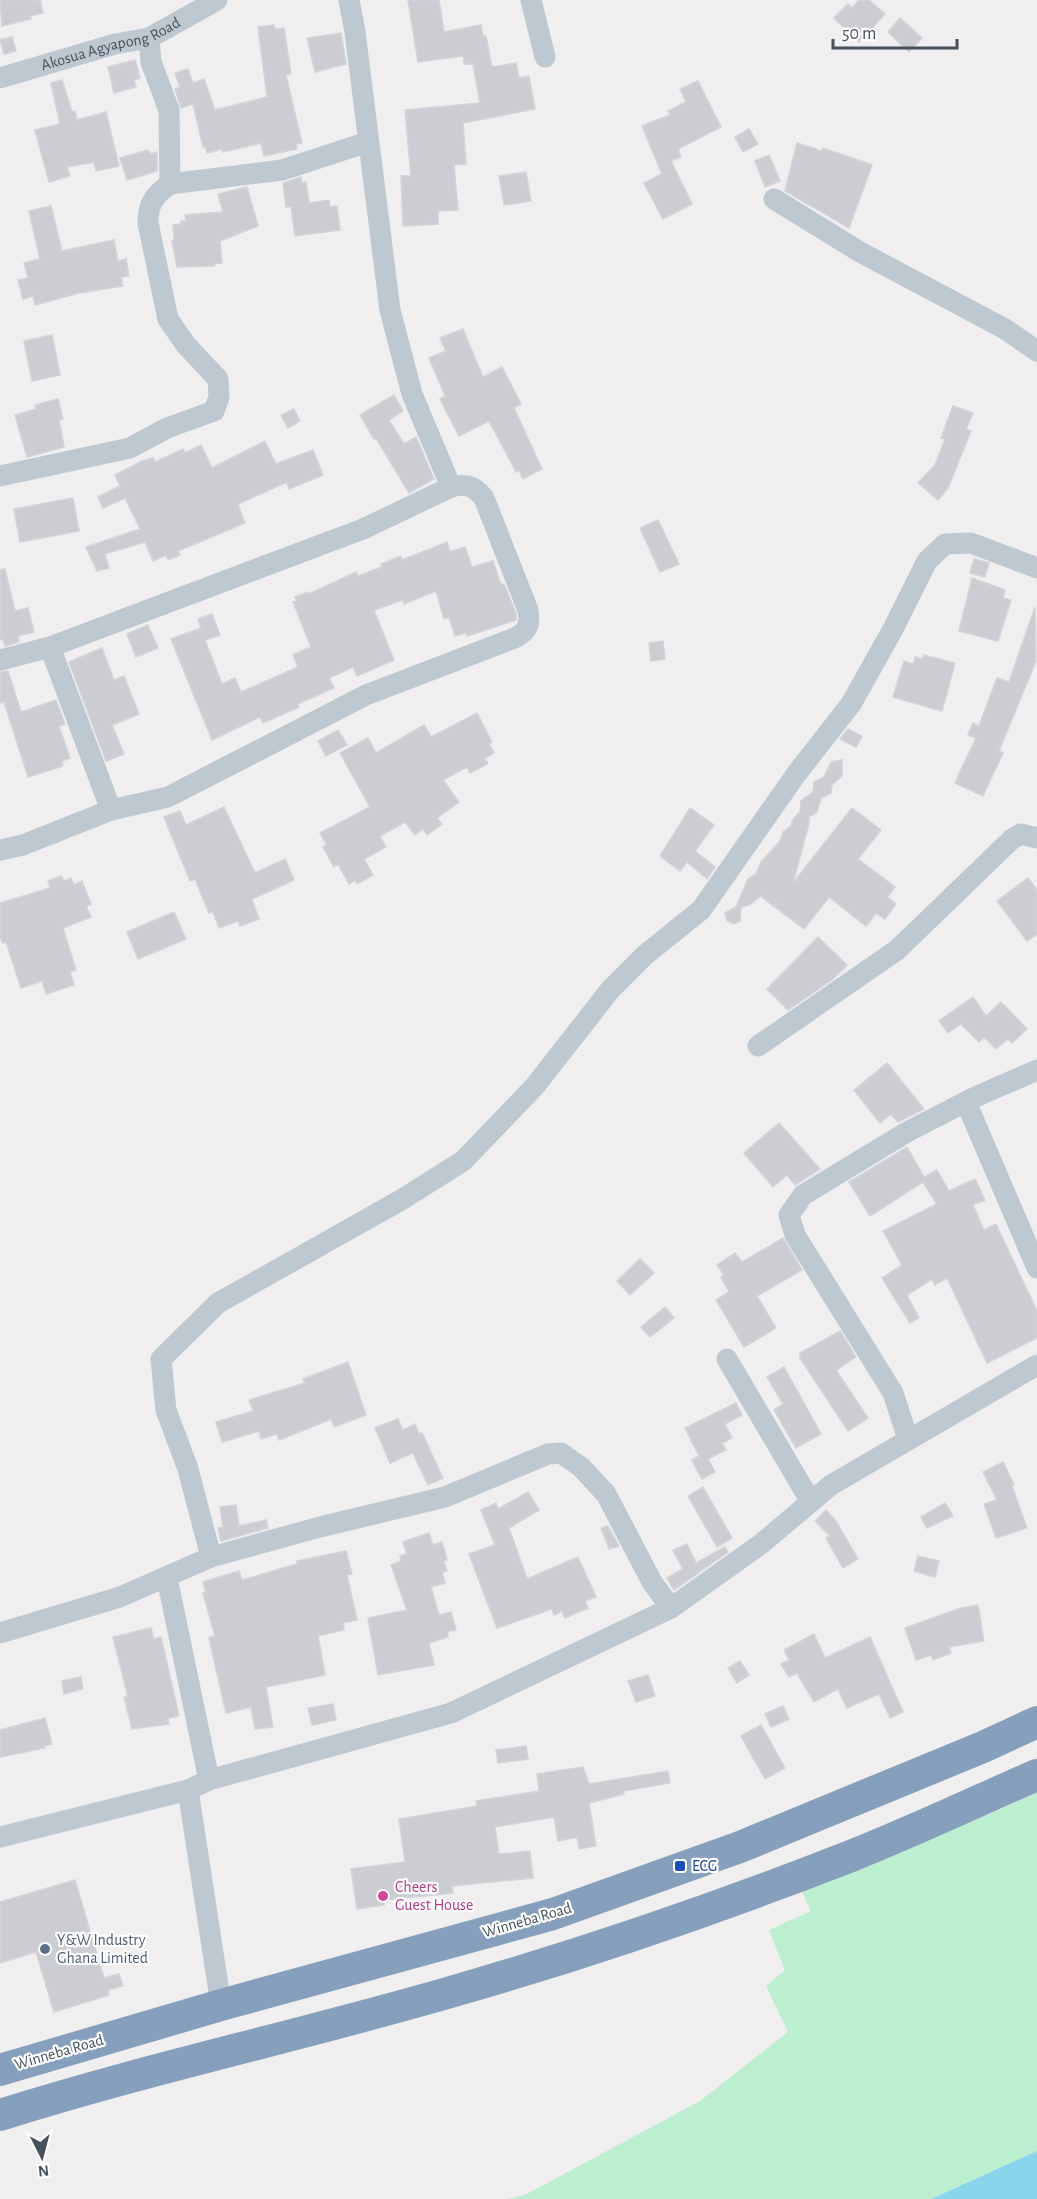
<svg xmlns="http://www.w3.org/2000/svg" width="1037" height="2199" font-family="'Alegreya Sans',sans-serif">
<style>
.green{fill:#bceed0}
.water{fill:#89d5eb}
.building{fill:#cbcdd3;stroke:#d2d4d9;stroke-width:1.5}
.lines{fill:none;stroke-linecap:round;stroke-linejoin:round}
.minor{stroke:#bec8d0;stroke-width:21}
.highway{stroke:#859fbd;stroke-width:32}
.transit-dot{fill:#1a4fb4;stroke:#fff;stroke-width:2}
.hotel-dot{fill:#d1479c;stroke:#fff;stroke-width:2}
.service-dot{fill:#5c6f8a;stroke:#fff;stroke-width:2}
.labels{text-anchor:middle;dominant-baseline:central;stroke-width:4.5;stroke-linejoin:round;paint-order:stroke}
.street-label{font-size:16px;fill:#46515b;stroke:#fff}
.transit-label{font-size:16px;fill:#164399;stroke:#fff;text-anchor:start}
.hotel-label{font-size:16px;fill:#b23c85;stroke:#fff;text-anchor:start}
.service-label{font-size:16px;fill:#4e5e75;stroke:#fff;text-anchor:start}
</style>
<rect width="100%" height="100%" fill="#f0eeee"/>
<!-- green -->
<path class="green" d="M1037 1793V2151L931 2199H508L527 2194 700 2101 788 2032 766 1986 785 1970 769 1930 811 1911 800 1887 930 1840Z"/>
<!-- water -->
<path class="water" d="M1037 2151V2199H931Z"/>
<!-- building -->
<g class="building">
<path d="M0 0H40L43 13 30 16 31 19 2 26Z"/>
<path d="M408 0H439L444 32 481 25 483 36H486L492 67 516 63 519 78 529 76 535 109 463 123 466 164 454 165 458 210 438 211V224L403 226 401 176H411L405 110 480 103 473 64H464L463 56 418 62Z"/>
<path d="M859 0H869L885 14 859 42 834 18 848 4 852 8Z"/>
<path d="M900 18 922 38 909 52 888 32Z"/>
<path d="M274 25 275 29 284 28 291 74 286 75 302 143 296 144 297 149 264 156 261 143 223 152 222 149 207 153 205 146 203 147 193 104 181 108 175 89 180 87 175 73 188 69 193 83 204 79 215 110 267 97 258 27Z"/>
<path d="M341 33 346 64 315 72 307 38Z"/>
<path d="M12 37 16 51 4 54 0 40Z"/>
<path d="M135 60 140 78 134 80 136 87 114 93 108 67Z"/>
<path d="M62 80 72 112 75 111 77 120 106 112 119 166 96 171 94 162 67 167 70 176 49 182 35 130 60 124 51 83Z"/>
<path d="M698 81 721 127 678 149 681 157 671 161 692 204 663 219 644 183 662 174 642 126 670 115 668 111 686 102 680 89Z"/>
<path d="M749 129 758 144 743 152 735 137Z"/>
<path d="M797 143 822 151 823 148 872 165 849 228 785 191Z"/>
<path d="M148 150 150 154 157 152V171L127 180 120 158Z"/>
<path d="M769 155 780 181 765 187 755 161Z"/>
<path d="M526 172 531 201 504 205 499 176Z"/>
<path d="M301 177 302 183 306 182 309 203 329 200 330 207 337 206 340 230 295 236 291 206 286 207 283 183Z"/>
<path d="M247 187 258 226 220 241 222 263 214 264V266L177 267 172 241H174L173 225 181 224V221H186L185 215 223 212 218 194Z"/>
<path d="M51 206 62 251 114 240 118 261 126 259 129 276 121 277 123 286 79 293 35 305 33 296 23 299 18 280 28 278 24 263 40 259 29 211Z"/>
<path d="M463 329 483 377 502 367 521 404 514 408 542 469 523 479 519 470 516 472 489 421 459 436 440 399 445 396 429 358 446 351 440 338Z"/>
<path d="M52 335 60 375 32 381 24 341Z"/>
<path d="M394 395 403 411 389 420 404 444 416 437 434 479 409 493 376 438 374 439 360 415Z"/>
<path d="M58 399 63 419 59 420 64 447 27 457 15 415 36 409 35 405Z"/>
<path d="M953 406 973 413 966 429 971 431 948 488 938 500 918 483 935 465 945 439 941 438Z"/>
<path d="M294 409 300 421 288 428 281 415Z"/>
<path d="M265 441 276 464 313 450 323 475 289 489 287 482 238 504 245 523 178 551 180 555 168 560 166 555 153 561 145 542 105 554 109 568 97 571 86 547 140 529 125 498 103 508 98 497 120 486 115 475 142 461 153 458 155 462 183 449 185 453 201 445 212 468Z"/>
<path d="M73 498 79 531 20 542 14 509Z"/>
<path d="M658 520 679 564 660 572 640 528Z"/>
<path d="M447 542 450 552 465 547 472 567 493 561 501 585 504 584 516 613V620L467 636 466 633 455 636 449 617 444 619 436 591 404 604 403 600 374 610 394 660 357 676 353 667 329 678 334 688 298 704 299 707 263 723 260 717 212 740 171 639 201 628 198 619 212 614 220 635 205 640 222 684 235 678 241 692 298 667 293 655 311 647 293 602 297 601 295 597 308 592 309 594 356 572 358 576 382 567 381 564 401 556 402 560Z"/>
<path d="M974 559 989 563 985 577 970 573Z"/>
<path d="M5 569 15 611 28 608 34 632 18 636 19 642 5 646 3 639 0 640V570Z"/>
<path d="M972 578 1005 590 1003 598 1011 600 998 641 959 631Z"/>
<path d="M1035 607 1036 661 999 751 1003 753 983 796 955 783 976 738 968 735 973 723 979 726 997 678 1009 682Z"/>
<path d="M148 625 158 648 136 657 127 634Z"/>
<path d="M663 641 665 659 651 661 649 643Z"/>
<path d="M102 648 114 680 124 676 139 714 112 725 124 754 106 761 69 662Z"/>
<path d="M924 655 955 663 942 711 893 697 904 661 913 664 915 657 923 659Z"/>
<path d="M8 671 21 712 56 700 65 724 59 726 70 758 62 761 63 766 28 777 4 702 0 703V672Z"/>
<path d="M477 713 492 742 489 744 494 753 485 758 488 764 470 773 467 767 443 780 459 802 437 818 442 824 427 835 423 829 415 835 405 822 380 836 386 847 364 859 373 875 357 884 355 880 349 884 338 864 334 867 323 847 327 845 320 833 370 807 340 753 368 738 376 753 424 725 431 737Z"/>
<path d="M848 729 862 736 856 747 840 739Z"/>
<path d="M338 730 347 745 326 756 318 741Z"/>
<path d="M842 760V776L832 785 831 793 821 798 817 812 809 817V824L793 883 852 808 881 830 858 859 895 887 887 897 896 904 885 919 876 913 866 926 829 897 804 929 775 907 777 904 773 906 761 896 749 905 741 907 740 921 734 924 727 921 725 913 736 907 748 879 756 874 761 862 780 841 783 832 791 826 793 819 800 812 801 801 813 792 814 782 824 777 831 762Z"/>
<path d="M224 807 255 873 285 859 294 880 252 899 259 919 240 926 238 921 219 928 213 912 209 913 195 879 190 881 164 817 180 811 186 825Z"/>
<path d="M690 808 714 825 695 851 715 867 707 879 687 862 680 871 660 856Z"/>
<path d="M61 876 64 881 71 878 74 885 82 881 91 904 86 906 91 917 63 928 76 970 70 972 74 985 46 994 42 981 21 988 6 942 3 943 0 936V903L47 889 50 887 48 881Z"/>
<path d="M1028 878 1037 890V934L1027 941 997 901Z"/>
<path d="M174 912 186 939 138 959 127 932Z"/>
<path d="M818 937 847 965 833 979 788 1010 767 989Z"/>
<path d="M973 997 986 1016 1001 1002 1027 1029 1012 1043 1008 1039 996 1049 984 1037 979 1042 961 1024 948 1033 939 1021Z"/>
<path d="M887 1063 924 1109 898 1122 891 1114 880 1123 854 1090Z"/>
<path d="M779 1123 820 1169 795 1185 787 1175 773 1187 744 1153Z"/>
<path d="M907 1147 924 1177 937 1170 949 1191 975 1179 985 1200 973 1205 984 1230 996 1224 1037 1311V1338L987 1363 947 1278 935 1285 932 1279 907 1295 919 1318 910 1323 882 1278 902 1265 883 1231 937 1204 923 1182 870 1216 849 1182Z"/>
<path d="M783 1238 802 1270 757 1296 776 1328 744 1347 716 1300 729 1292 721 1277 724 1275 717 1265 735 1253 742 1262Z"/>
<path d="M640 1259 654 1273 630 1295 617 1281Z"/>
<path d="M665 1307 674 1318 650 1337 641 1327Z"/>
<path d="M840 1331 856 1357 836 1370 868 1418 848 1431 800 1358V1353Z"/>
<path d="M348 1362 366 1415 334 1427 331 1419 279 1440 277 1434 261 1439 259 1431 222 1442 216 1422 253 1411 249 1400 305 1383 303 1379Z"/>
<path d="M784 1367 821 1434 796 1448 774 1410 783 1404 767 1377Z"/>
<path d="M736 1403 742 1415 725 1424 732 1438 722 1443 726 1450 708 1459 715 1472 702 1479 692 1460 699 1456 685 1428Z"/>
<path d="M398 1419 403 1430 415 1424 419 1434 422 1433 443 1478 428 1485 413 1453 390 1463 375 1428Z"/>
<path d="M1003 1462 1014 1485 1012 1486 1027 1528 996 1538 984 1504 997 1500 983 1472Z"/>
<path d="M703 1487 732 1538 717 1547 688 1496Z"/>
<path d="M528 1492 539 1510 509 1528 527 1579 578 1557 596 1597 585 1601 588 1608 565 1618 562 1611 554 1615 552 1609 497 1628 469 1554 495 1545 481 1510 496 1503 498 1509Z"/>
<path d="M945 1503 953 1516 927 1528 921 1517Z"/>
<path d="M236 1505 239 1526 266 1520 268 1528 221 1541 218 1528 223 1527 220 1507Z"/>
<path d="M826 1510 836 1521 858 1559 843 1568 826 1538 830 1536 815 1521Z"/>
<path d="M608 1526 619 1546 609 1549 601 1528Z"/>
<path d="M429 1533 433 1545 442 1542 447 1560 444 1561 447 1571 442 1572 445 1583 431 1587 439 1615 451 1612 456 1630 447 1632 448 1637 429 1643 434 1665 378 1675 368 1618 407 1610 391 1565 401 1561 400 1556 407 1554 403 1542Z"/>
<path d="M687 1544 696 1563 725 1547 728 1552 674 1590 667 1578 683 1569 673 1550Z"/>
<path d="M346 1551 352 1574 347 1575 357 1620 343 1623 344 1630 318 1636 325 1675 266 1687 273 1727 255 1729 251 1707 226 1713 209 1638 215 1636 203 1593H206L203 1582 239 1571 242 1580 297 1564V1561Z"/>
<path d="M918 1556 939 1561 935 1577 914 1571Z"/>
<path d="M978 1605 984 1641 949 1647 951 1653 933 1660 931 1655 916 1660 905 1628 958 1609Z"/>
<path d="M151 1628 154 1639 161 1637 179 1716 168 1718 169 1724 132 1729 124 1697H128L113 1637Z"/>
<path d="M814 1634 825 1658 870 1637 903 1712 890 1718 879 1694 847 1708 838 1689 814 1702 797 1673 789 1677 781 1664 789 1660 784 1650Z"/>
<path d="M740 1661 749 1675 737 1683 728 1668Z"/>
<path d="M648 1675 655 1696 636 1702 628 1681Z"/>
<path d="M81 1677 83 1689 64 1694 62 1681Z"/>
<path d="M333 1704 336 1720 312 1725 308 1708Z"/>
<path d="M783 1706 789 1719 771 1727 765 1714Z"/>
<path d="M45 1718 52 1744 44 1746 45 1748 0 1757V1730Z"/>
<path d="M761 1725 785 1768 765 1779 741 1736Z"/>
<path d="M526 1746 528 1759 498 1763 496 1750Z"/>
<path d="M583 1767 589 1784 668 1771 670 1783 623 1791 624 1794 589 1803 596 1846 579 1849 577 1837 558 1841 554 1817 495 1827 499 1854 530 1851 533 1878 452 1886 453 1893 384 1900V1905L357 1909 351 1869 405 1862 399 1819 477 1806 476 1801 539 1791 537 1774Z"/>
<path d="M75 1880 104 1978 119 1974 123 1986 108 1990 109 1995 54 2012 36 1952 0 1963V1902Z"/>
</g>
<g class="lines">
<!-- minor -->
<g class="minor">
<path d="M349 0 355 32 390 310 412 394 451 487"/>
<path d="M531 0 545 57"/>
<path d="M149 38 151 62 169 110 170 184"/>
<path id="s1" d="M0 78 115 44 149 38 217 0"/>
<path d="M774 199 860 252 1005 329 1037 351"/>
<path d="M0 476 130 448 167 428 214 411 219 397 218 379 186 345 168 319 148 223C148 204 154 195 170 184L282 170 368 142"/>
<path d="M0 660 50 647 363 529 451 487C467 483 474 486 484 498L528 610C530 624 529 629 517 637L366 695 168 797 111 810 50 647"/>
<path d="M0 850 23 845 111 810"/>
<path d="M758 1046 897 950 1012 839 1021 834 1037 838"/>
<path d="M966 1102 1037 1268"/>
<path d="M727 1359 811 1502"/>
<path d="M908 1439 893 1393 795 1235 789 1215 803 1195 907 1132 973 1098 1037 1070"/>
<path d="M211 1557 188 1469 166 1410 161 1359 218 1303 401 1200 463 1161 535 1086 610 990 645 955 701 910 797 773 851 704 893 629 927 561 945 544 971 543 1037 568"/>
<path d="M167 1578 209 1780"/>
<path d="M0 1633 120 1597 211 1557 320 1527 445 1497 548 1454 561 1453 581 1467 606 1494 652 1582 671 1608"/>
<path d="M188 1790 221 2005"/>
<path d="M0 1837 188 1790 209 1780 451 1713 671 1608 761 1544 831 1485 1037 1365"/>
</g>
<!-- highway -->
<g class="highway">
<path d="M0 2070 221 2005 553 1914 740 1847 983 1747 1037 1722"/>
<path d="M0 2115C152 2067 308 2034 461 1989 593 1951 723 1906 851 1856 914 1831 975 1802 1037 1775"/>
</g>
</g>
<!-- markers -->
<rect class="transit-dot" x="674" y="1860" width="12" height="12" rx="3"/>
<circle class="hotel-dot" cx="383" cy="1896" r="6"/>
<circle class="service-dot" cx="45" cy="1949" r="6"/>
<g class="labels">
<!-- street labels -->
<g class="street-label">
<text stroke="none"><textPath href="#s1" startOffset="116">Akosua Agyapong Road</textPath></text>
<text transform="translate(527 1920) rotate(-16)">Winneba Road</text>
<text transform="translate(59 2052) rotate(-16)">Winneba Road</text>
</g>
<!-- transit labels -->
<g class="transit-label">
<text x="692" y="1866">ECG</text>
</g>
<!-- hotel labels -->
<g class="hotel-label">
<text x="395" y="1887">Cheers<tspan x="395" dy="18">Guest House</tspan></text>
</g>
<!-- service labels -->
<g class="service-label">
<text x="57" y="1940">Y&amp;W Industry<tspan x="57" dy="18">Ghana Limited</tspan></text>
</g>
</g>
<!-- north arrow -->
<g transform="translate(42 2157) rotate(174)" stroke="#ffffff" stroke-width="4.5" paint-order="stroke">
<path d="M0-4.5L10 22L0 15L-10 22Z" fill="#46515b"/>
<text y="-9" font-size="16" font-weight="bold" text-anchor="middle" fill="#46515b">N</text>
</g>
<!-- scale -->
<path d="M833 39v9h124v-9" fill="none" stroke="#46515b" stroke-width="3"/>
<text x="842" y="39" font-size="18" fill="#46515b" stroke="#ffffff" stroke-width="4.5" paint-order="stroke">50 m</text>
</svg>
